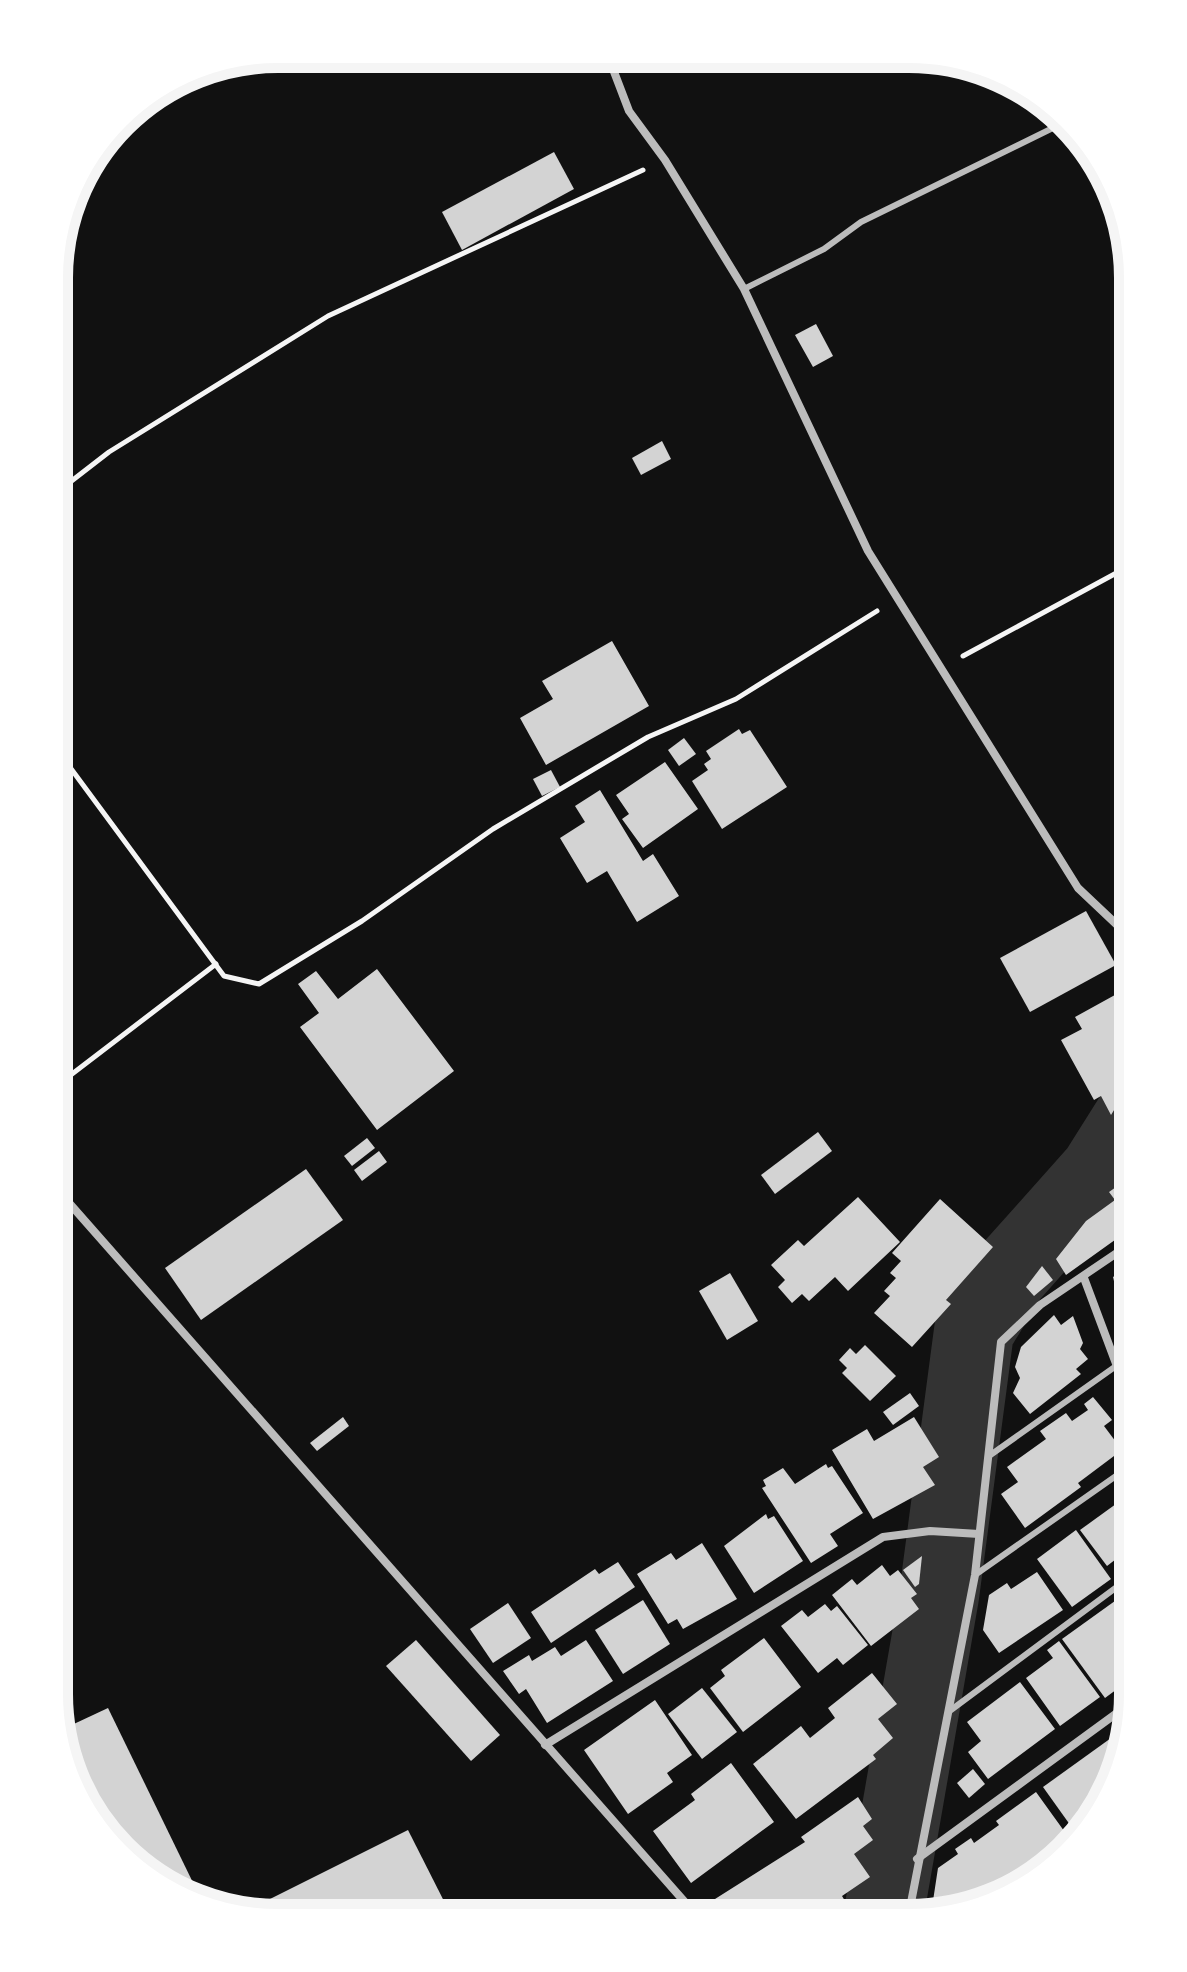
<svg xmlns="http://www.w3.org/2000/svg" width="1187" height="1972" font-family="'Work Sans',sans-serif">
<style>
.lines{fill:none;stroke-linecap:round;stroke-linejoin:round}
.river{stroke:#333;stroke-width:80}
.building{fill:#d3d3d3}
.path{stroke:#f5f5f5;stroke-width:5}
.service{stroke:#bcbcbc;stroke-width:6}
.minor{stroke:#bcbcbc;stroke-width:8}
.rim{fill:none;stroke:#f5f5f5;stroke-width:10}
</style>
<rect width="100%" height="100%" fill="#111"/>
<g class="lines">
<!-- river -->
<path class="river" d="M883 1918 939 1596 974 1331 1008 1275 1099 1173 1133 1119"/>
</g>
<!-- building -->
<g class="building">
<path d="M554 152 574 189 462 250 442 212Z"/>
<path d="M816 324 833 356 813 367 795 335Z"/>
<path d="M662 441 671 459 641 475 632 458Z"/>
<path d="M612 641 649 706 546 765 520 718 553 699 542 681Z"/>
<path d="M739 729 742 734 750 730 787 787 722 829 692 781 708 770 704 764 711 759 706 751Z"/>
<path d="M684 738 696 754 679 766 668 750Z"/>
<path d="M665 762 698 809 643 848 622 819 629 814 616 795Z"/>
<path d="M551 770 560 787 542 796 533 779Z"/>
<path d="M600 790 643 861 653 854 679 896 637 922 607 871 587 883 560 838 585 822 575 806Z"/>
<path d="M1086 911 1116 965 1030 1012 1000 958Z"/>
<path d="M377 969 454 1071 377 1130 300 1027 319 1013 298 984 316 971 338 999Z"/>
<path d="M1133 985V1079L1111 1115 1101 1096 1094 1100 1061 1040 1082 1029 1075 1017Z"/>
<path d="M818 1132 832 1151 775 1194 761 1175Z"/>
<path d="M367 1138 375 1148 352 1166 344 1156Z"/>
<path d="M379 1151 387 1162 362 1181 354 1170Z"/>
<path d="M306 1169 343 1220 201 1320 165 1268Z"/>
<path d="M1133 1175V1227L1066 1275 1056 1259 1086 1221 1115 1200 1109 1192Z"/>
<path d="M858 1197 900 1242 848 1291 835 1277 809 1301 802 1294 792 1303 778 1287 785 1280 771 1265 798 1240 804 1246Z"/>
<path d="M940 1199 993 1247 946 1300 951 1304 912 1347 874 1313 890 1296 884 1291 896 1278 890 1273 901 1261 892 1253Z"/>
<path d="M1133 1264V1325L1120 1306 1113 1277Z"/>
<path d="M1042 1266 1053 1280 1034 1296 1026 1287Z"/>
<path d="M730 1273 758 1321 727 1340 699 1291Z"/>
<path d="M1054 1315 1061 1325 1073 1316 1083 1343 1080 1349 1088 1359 1076 1369 1081 1374 1030 1414 1013 1393 1020 1378 1015 1367 1021 1347Z"/>
<path d="M865 1345 896 1376 870 1401 842 1373 847 1368 839 1360 850 1348 856 1354Z"/>
<path d="M910 1393 919 1406 893 1425 883 1412Z"/>
<path d="M1093 1397 1112 1420 1104 1426 1122 1450 1078 1483 1081 1487 1025 1528 1001 1494 1018 1482 1007 1467 1046 1439 1040 1431 1066 1413 1072 1421 1088 1410 1084 1404Z"/>
<path d="M343 1417 349 1426 317 1451 310 1443Z"/>
<path d="M914 1417 939 1457 923 1467 935 1485 873 1519 832 1450 867 1429 874 1441Z"/>
<path d="M826 1464 828 1468 832 1466 863 1513 830 1534 838 1546 811 1563 762 1488 766 1486 763 1480 783 1468 795 1484Z"/>
<path d="M1127 1496 1133 1504V1546L1107 1566 1080 1530Z"/>
<path d="M766 1514 768 1519 774 1516 803 1561 754 1593 724 1546Z"/>
<path d="M1076 1530 1111 1579 1072 1607 1037 1559Z"/>
<path d="M702 1543 737 1599 683 1629 677 1619 668 1624 637 1574 671 1553 676 1560Z"/>
<path d="M922 1556 919 1584 915 1587 903 1570Z"/>
<path d="M618 1562 635 1587 551 1643 531 1612 595 1569 599 1574Z"/>
<path d="M882 1565 890 1576 898 1570 917 1594 911 1598 919 1609 871 1646 832 1595 852 1579 857 1585Z"/>
<path d="M1037 1572 1063 1610 999 1653 983 1630 989 1595 1007 1583 1011 1589Z"/>
<path d="M1133 1588 1132 1678 1105 1698 1062 1639Z"/>
<path d="M643 1600 670 1644 623 1674 595 1630Z"/>
<path d="M508 1603 531 1638 493 1663 470 1629Z"/>
<path d="M825 1604 831 1611 837 1606 868 1645 843 1665 837 1658 818 1673 781 1626 802 1610 808 1617Z"/>
<path d="M764 1638 801 1687 743 1732 710 1688 725 1676 721 1670Z"/>
<path d="M416 1640 500 1735 471 1761 386 1666Z"/>
<path d="M586 1640 613 1681 547 1723 526 1689 519 1694 503 1671 529 1655 532 1661 555 1647 561 1656Z"/>
<path d="M1059 1641 1100 1697 1060 1726 1026 1678 1053 1658 1047 1650Z"/>
<path d="M872 1673 897 1704 878 1719 893 1738 873 1755 876 1759 796 1819 753 1764 801 1726 810 1738 835 1718 828 1708Z"/>
<path d="M1020 1682 1055 1729 988 1779 968 1752 981 1741 967 1722Z"/>
<path d="M702 1688 737 1732 702 1759 668 1714Z"/>
<path d="M655 1700 692 1755 667 1773 673 1782 628 1814 584 1750Z"/>
<path d="M108 1708 199 1895 141 1871 71 1779 61 1730Z"/>
<path d="M1125 1728 1087 1830 1078 1836 1043 1787Z"/>
<path d="M731 1763 774 1822 691 1883 653 1831 695 1800 691 1794Z"/>
<path d="M973 1769 985 1784 969 1798 957 1783Z"/>
<path d="M1036 1792 1072 1842 988 1902 931 1914 938 1868 958 1854 955 1849 971 1838 974 1843 999 1825 996 1821Z"/>
<path d="M858 1797 872 1819 863 1826 873 1840 854 1854 870 1877 842 1896 845 1901 820 1918 728 1917 715 1899 805 1842 801 1837Z"/>
<path d="M408 1830 452 1917 245 1914 244 1912Z"/>
</g>
<g class="lines">
<!-- path -->
<g class="path">
<path d="M56 493 109 452 328 316 643 170"/>
<path d="M963 656 1133 564"/>
<path d="M55 747 224 976 259 984 362 921 493 829 648 737 736 699 877 611"/>
<path d="M55 1087 216 964"/>
</g>
<!-- service -->
<g class="service">
<path d="M744 289 824 249 861 222 1063 123"/>
<path d="M989 1456 1133 1354"/>
<path d="M975 1575 1133 1464"/>
<path d="M951 1710 1133 1575"/>
</g>
<!-- minor -->
<g class="minor">
<path d="M608 56 629 111 665 160 744 289 868 551 1078 888 1133 940"/>
<path d="M55 1187 698 1917"/>
<path d="M1084 1278 1133 1409"/>
<path d="M545 1745 883 1537 930 1531 979 1534"/>
<path d="M917 1859 1132 1702"/>
<path d="M908 1918 975 1575 1001 1342 1040 1305 1133 1242"/>
</g>
</g>
<!-- crop -->
<path d="M0 0H1187V1972H0ZM278 68H909A210 210 0 0 1 1119 278V1694A210 210 0 0 1 909 1904H278A210 210 0 0 1 68 1694V278A210 210 0 0 1 278 68Z" fill="#fff" fill-rule="evenodd"/>
<path class="rim" d="M278 68H909A210 210 0 0 1 1119 278V1694A210 210 0 0 1 909 1904H278A210 210 0 0 1 68 1694V278A210 210 0 0 1 278 68Z"/>
</svg>
